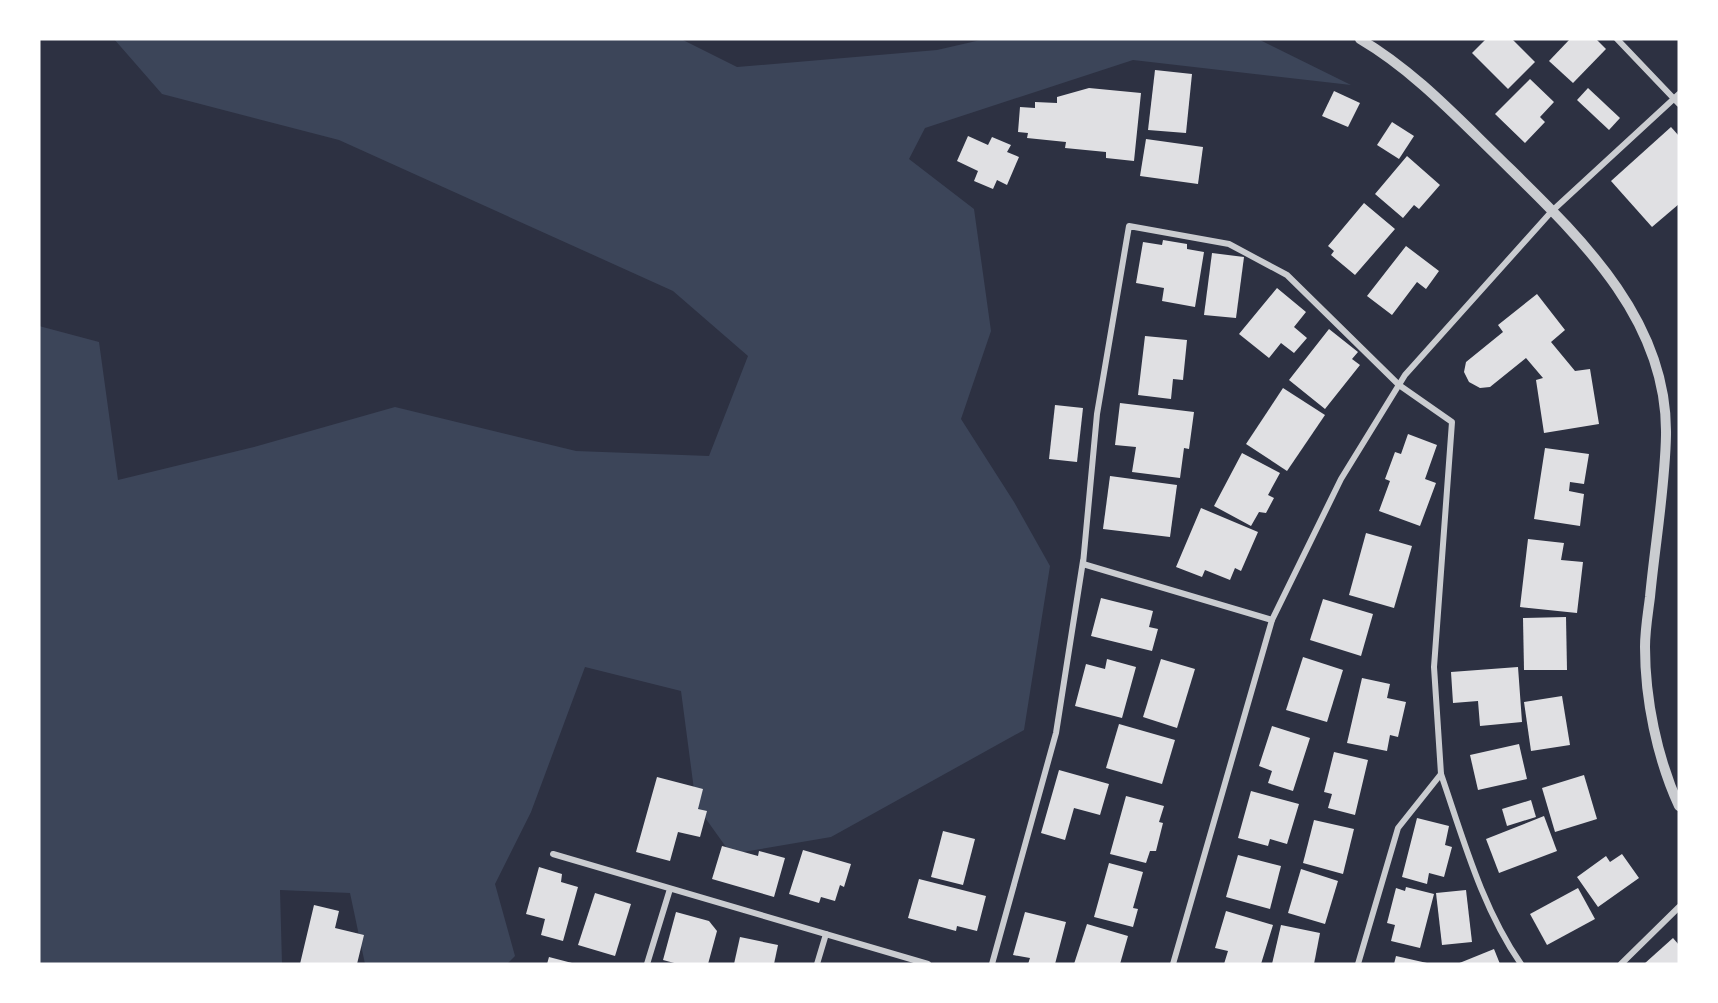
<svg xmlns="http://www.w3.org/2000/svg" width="1718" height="1003" font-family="Roboto,sans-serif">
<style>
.green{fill:#3c4559}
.building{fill:#e0e0e3}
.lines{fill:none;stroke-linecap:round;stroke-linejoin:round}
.minor{stroke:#caccd0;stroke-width:6}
.tertiary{stroke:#caccd0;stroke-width:10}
</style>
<rect width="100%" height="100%" fill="#2d3142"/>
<!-- green -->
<path class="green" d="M114 39H681L737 67 937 50 985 39H1258L1351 85 1133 60 925 128 909 159 974 209 991 331 961 419 1014 502 1050 566 1024 730 831 837 731 854 696 805 681 691 585 667 531 812 495 884 515 956 507 964H365L350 893 280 890 282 964H39V326L99 342 118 480 254 447 395 407 576 451 709 456 748 356 673 291 339 140 162 94Z"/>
<!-- building -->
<g class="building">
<path d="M1486 39H1512L1535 62 1508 89 1472 53Z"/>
<path d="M1570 39H1596L1606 49 1573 83 1549 61Z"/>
<path d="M1155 70 1192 74 1186 133 1148 130Z"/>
<path d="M1530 79 1554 102 1540 117 1545 122 1525 143 1495 114Z"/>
<path d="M1089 88 1141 93 1134 161 1106 158V152L1065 148 1066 142 1027 138 1028 133 1018 132 1020 107 1035 108V102L1057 103V97Z"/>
<path d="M1588 88 1620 118 1609 130 1577 100Z"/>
<path d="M1334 91 1360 103 1348 127 1322 116Z"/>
<path d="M1392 122 1414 136 1399 159 1377 145Z"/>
<path d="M1671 127 1679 136V204L1652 227 1611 181Z"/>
<path d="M968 136 988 145 992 137 1011 145 1007 152 1019 157 1007 185 997 180 993 189 974 181 978 171 957 161Z"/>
<path d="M1146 139 1203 147 1198 184 1140 176Z"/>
<path d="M1407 156 1440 185 1419 209 1414 205 1403 218 1375 194Z"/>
<path d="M1364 203 1395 229 1355 275 1331 255 1334 251 1328 246Z"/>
<path d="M1163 240 1187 244V249L1204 252 1195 307 1162 301 1164 288 1136 283 1143 242 1162 245Z"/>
<path d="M1406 246 1439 271 1426 289 1417 282 1392 315 1367 296Z"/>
<path d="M1212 253 1244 257 1236 318 1204 315Z"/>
<path d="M1277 288 1306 312 1294 327 1307 338 1294 353 1281 343 1269 358 1239 334Z"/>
<path d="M1537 294 1565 330 1551 342 1575 371 1590 369 1599 424 1544 433 1536 380 1543 378 1526 358 1490 387 1480 388 1469 382 1464 372 1466 362 1503 332 1498 325Z"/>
<path d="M1329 329 1358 352 1352 359 1360 365 1325 409 1289 380Z"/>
<path d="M1145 336 1187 340 1183 380 1173 379 1171 399 1138 395Z"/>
<path d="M1283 388 1325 415 1287 471 1246 444Z"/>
<path d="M1120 403 1194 412 1189 449 1184 448 1180 478 1132 472 1136 447 1115 445Z"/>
<path d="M1055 405 1083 408 1077 462 1049 459Z"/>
<path d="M1408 434 1437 445 1425 479 1436 483 1420 526 1379 511 1390 481 1385 479 1395 452 1401 454Z"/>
<path d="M1545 448 1589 454 1584 484 1570 482 1569 491 1584 494 1580 526 1534 519Z"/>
<path d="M1242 453 1280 473 1268 495 1274 498 1266 513 1259 512 1251 526 1214 506Z"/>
<path d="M1110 476 1177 485 1170 537 1103 529Z"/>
<path d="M1201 508 1258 532 1241 571 1235 568 1230 580 1205 570 1202 577 1176 567Z"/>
<path d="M1366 533 1412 546 1394 608 1349 595Z"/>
<path d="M1528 539 1564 543 1561 560 1583 562 1577 613 1520 607Z"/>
<path d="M1101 598 1153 611 1149 627 1158 629 1152 651 1091 636Z"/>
<path d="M1323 599 1373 614 1361 656 1310 640Z"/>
<path d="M1566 617 1567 670H1524L1523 618Z"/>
<path d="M1303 657 1343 670 1327 722 1286 710Z"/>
<path d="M1107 659 1136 667 1122 718 1075 706 1086 664 1105 669Z"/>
<path d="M1161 659 1195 669 1177 728 1143 717Z"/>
<path d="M1518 667 1522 722 1480 726 1478 701 1453 703 1451 672Z"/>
<path d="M1362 678 1390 684 1387 698 1406 702 1398 737 1390 735 1387 751 1347 743Z"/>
<path d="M1562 696 1570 745 1531 751 1524 702Z"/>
<path d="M1119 724 1175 740 1162 784 1106 768Z"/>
<path d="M1272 726 1310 738 1293 791 1268 783 1272 771 1259 766Z"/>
<path d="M1519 744 1527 779 1478 790 1470 755Z"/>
<path d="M1334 752 1368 760 1355 815 1328 808 1332 794 1324 792Z"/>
<path d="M1059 770 1109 784 1100 815 1074 808 1065 840 1041 833Z"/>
<path d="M1584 775 1597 819 1555 832 1542 788Z"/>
<path d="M657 777 703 789 698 809 707 811 700 837 678 832 670 861 636 852Z"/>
<path d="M1251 791 1299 804 1287 844 1270 839 1268 846 1238 838Z"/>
<path d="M1126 796 1164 806 1159 822 1163 823 1156 851H1150L1146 863 1110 854Z"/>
<path d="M1531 800 1536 817 1507 826 1502 809Z"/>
<path d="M1544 816 1557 851 1499 873 1486 839Z"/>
<path d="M1417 818 1449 826 1445 845 1452 847 1444 877 1429 873 1427 884 1402 877Z"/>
<path d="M1314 820 1354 829 1343 874 1303 863Z"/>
<path d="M943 831 975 839 963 885 931 877Z"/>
<path d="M722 846 758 856 759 851 785 858 774 897 712 879Z"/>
<path d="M803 850 851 864 844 887 840 885 835 901 821 897 819 903 789 894Z"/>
<path d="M1622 854 1639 878 1598 907 1577 877 1606 856 1610 862Z"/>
<path d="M1238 855 1281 866 1270 909 1226 897Z"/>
<path d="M1109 863 1143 872 1133 908 1138 909 1133 927 1094 917Z"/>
<path d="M539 867 562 874 561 882 578 887 563 941 541 935 545 919 526 914Z"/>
<path d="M1301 869 1338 881 1325 924 1288 913Z"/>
<path d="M919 879 986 896 977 931 957 926 956 931 908 918Z"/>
<path d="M1406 887 1434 894 1420 948 1391 941 1395 925 1387 923 1396 888 1405 891Z"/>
<path d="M1578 888 1595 919 1547 945 1530 914Z"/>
<path d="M1466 890 1472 942 1442 945 1436 893Z"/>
<path d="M595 893 631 904 615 956 578 945Z"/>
<path d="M314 905 339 911 335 928 364 935 357 964H300Z"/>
<path d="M1226 911 1273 925 1261 964H1224L1228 951 1215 948Z"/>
<path d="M676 912 709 921 717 931 708 964H678L663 960Z"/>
<path d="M1025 912 1066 922 1055 964H1028L1030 958 1013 955Z"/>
<path d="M1087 924 1128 936 1120 964H1074Z"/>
<path d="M1281 925 1320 933 1314 964H1272Z"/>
<path d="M740 937 778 945 774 964H734Z"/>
<path d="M1673 938 1679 945V964H1644Z"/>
<path d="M1494 949 1500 964H1457Z"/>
<path d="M1396 956 1427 963V964H1394Z"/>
<path d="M549 957 572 963V964H547Z"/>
</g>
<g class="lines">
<!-- minor -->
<g class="minor">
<path d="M1617 39 1679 104"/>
<path d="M1272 620 1083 564 1097 414 1129 226 1229 244 1287 275 1399 385 1452 422 1434 667 1441 774 1398 828 1358 964"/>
<path d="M1441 774C1463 838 1482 908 1521 964"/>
<path d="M553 854 928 964"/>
<path d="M647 964 670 889"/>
<path d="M817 964 826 934"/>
<path d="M992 964 1056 733 1083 561"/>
<path d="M1173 964 1272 620 1341 479 1405 375 1552 211 1679 94"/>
<path d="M1621 964 1679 907"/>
</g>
<!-- tertiary -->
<path class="tertiary" d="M1360 39C1411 69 1452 112 1494 153 1573 231 1668 315 1666 435 1665 488 1655 544 1650 597 1648 613 1645 630 1645 647 1645 699 1657 758 1679 806"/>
</g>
<!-- border -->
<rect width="1718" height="1003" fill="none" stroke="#ffffff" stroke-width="81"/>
</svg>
